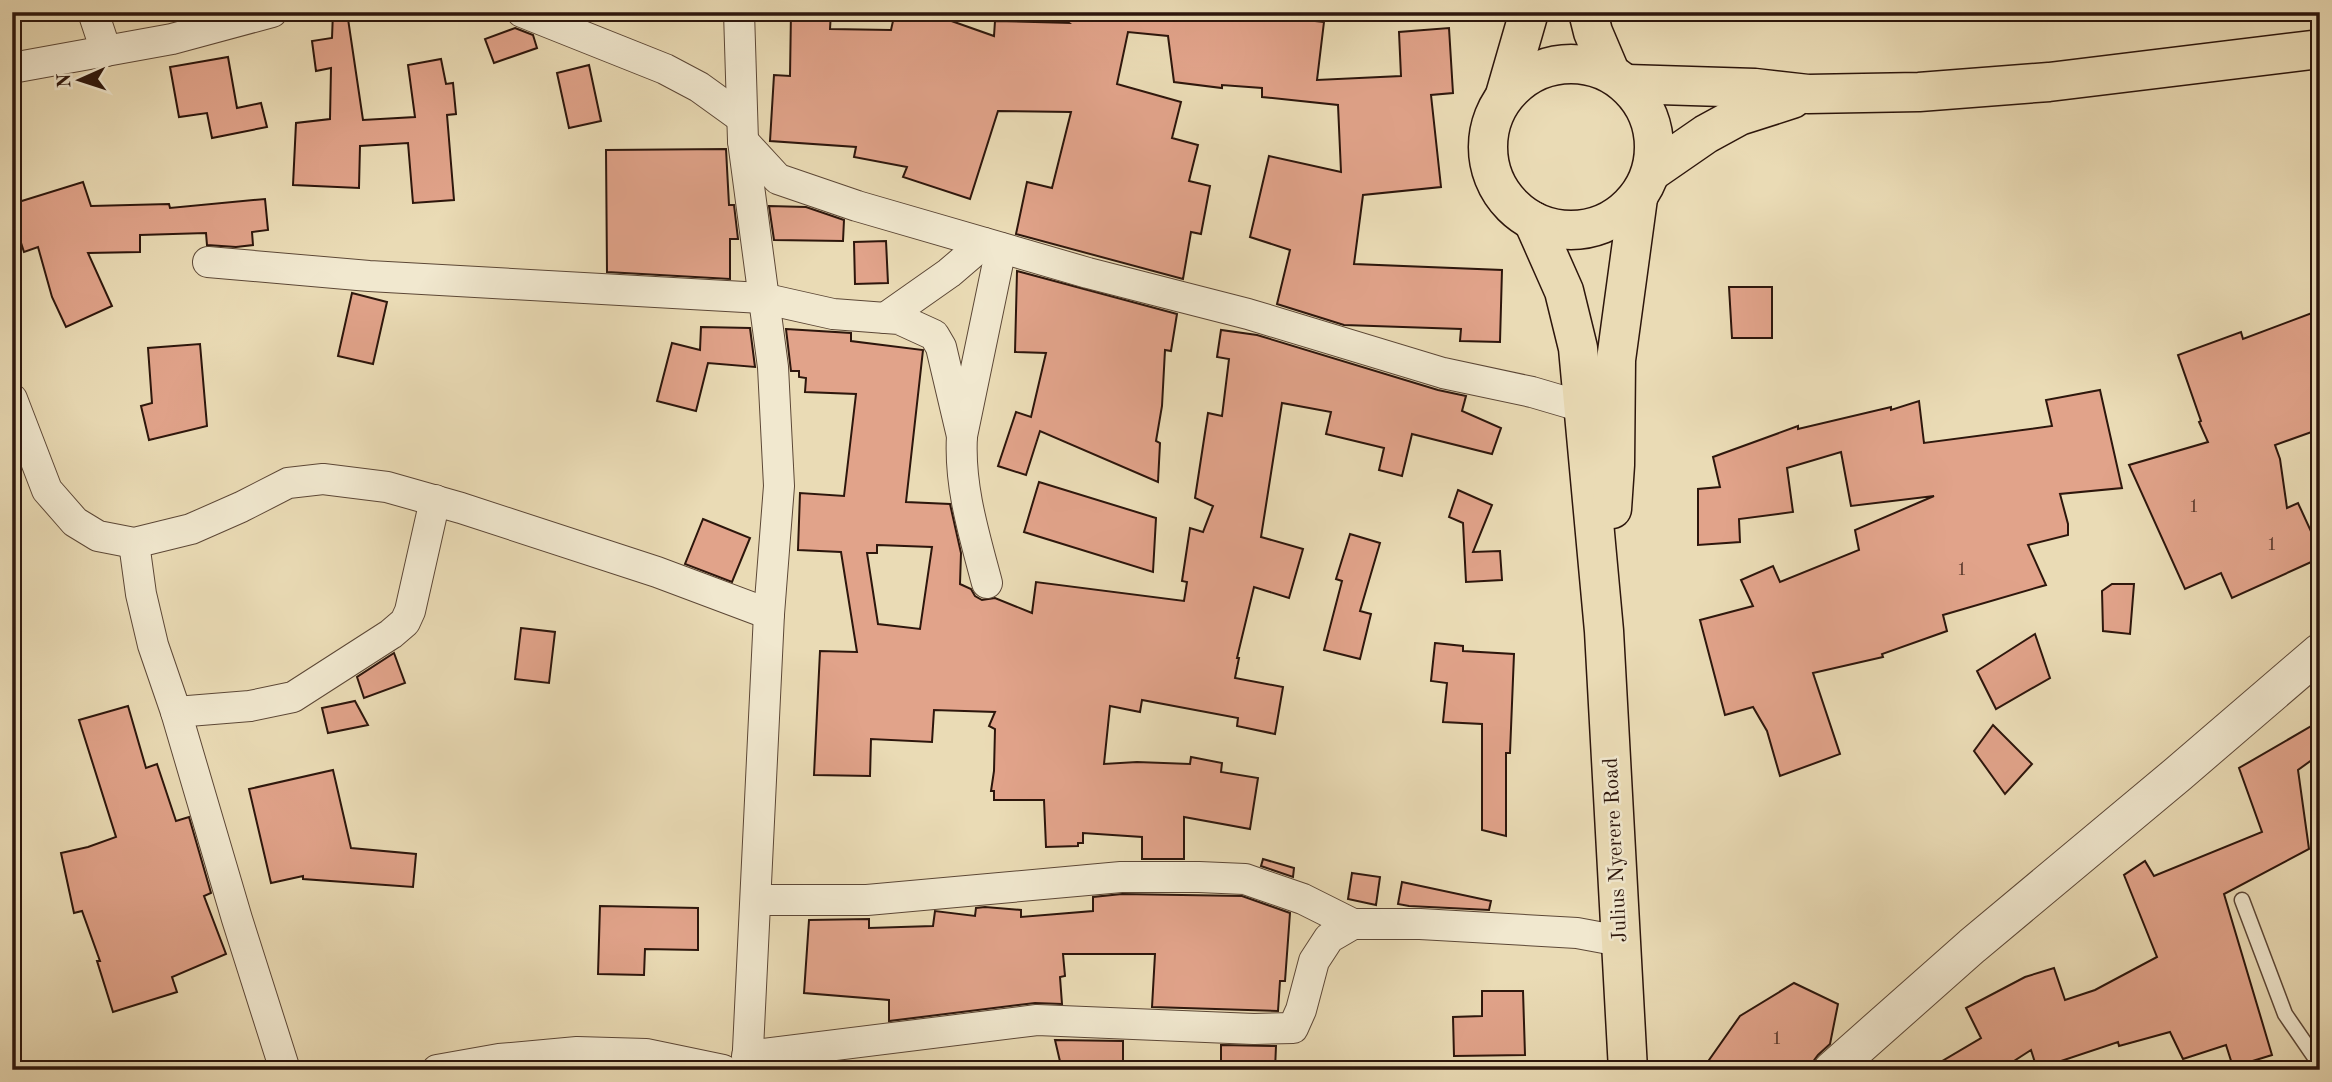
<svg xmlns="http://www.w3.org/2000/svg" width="2332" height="1082" font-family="'Old Standard TT',serif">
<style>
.building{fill:#e1a38a;stroke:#2d160c;stroke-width:2;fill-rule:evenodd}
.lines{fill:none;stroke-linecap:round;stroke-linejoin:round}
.service-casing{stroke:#5c4736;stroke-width:17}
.minor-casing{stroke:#5c4736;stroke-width:32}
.tertiary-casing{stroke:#5c4736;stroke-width:39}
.primary-casing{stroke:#2d160c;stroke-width:41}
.trunk-casing{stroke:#2d160c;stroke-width:41}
.service{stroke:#f1e8cf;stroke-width:14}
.minor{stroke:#f1e8cf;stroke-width:30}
.tertiary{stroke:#f1e8cf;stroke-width:37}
.primary{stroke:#eadbb5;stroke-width:38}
.trunk{stroke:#eadbb5;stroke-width:38}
.labels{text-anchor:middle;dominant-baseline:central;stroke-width:5;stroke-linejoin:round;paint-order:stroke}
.number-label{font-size:18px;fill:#5a392c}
.street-label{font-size:21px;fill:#2d160c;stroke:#f1e8cf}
</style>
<rect width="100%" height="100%" fill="#eadbb5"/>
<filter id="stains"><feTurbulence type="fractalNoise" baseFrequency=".00286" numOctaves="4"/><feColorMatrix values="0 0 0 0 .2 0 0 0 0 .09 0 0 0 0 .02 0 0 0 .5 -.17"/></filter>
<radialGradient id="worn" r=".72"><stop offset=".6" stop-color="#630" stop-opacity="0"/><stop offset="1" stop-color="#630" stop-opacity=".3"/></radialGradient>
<!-- building -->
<g class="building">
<path d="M333 12H347L363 120 415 117 408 65 441 59 446 84 453 83 456 114 447 115 454 200 413 203 408 143 360 146 359 188 293 185 296 123 330 119 331 68 316 71 312 41 332 38Z"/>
<path d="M791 12H831L830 29 891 30 895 12H926L994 36 995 21 1069 23 1055 12H1269V16L1324 22 1317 80 1401 76 1399 32 1449 28 1453 93 1431 95 1441 187 1363 195 1354 264 1502 270 1500 342 1460 341 1461 329 1344 325 1277 304 1290 250 1250 237 1269 156 1341 172 1338 105 1262 97V88L1222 85V88L1174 82 1168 36 1128 32 1117 84 1181 102 1172 138 1198 145 1189 181 1210 186 1201 234 1191 232 1183 279 1016 234 1027 182 1052 188 1071 112 998 111 970 199 903 177 907 167 854 157 856 147 770 141 774 75 790 76Z"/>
<path d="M515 28 533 35 537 48 494 63 485 39Z"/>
<path d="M228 57 237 108 261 103 267 127 212 138 207 113 179 117 170 67Z"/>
<path d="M589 65 601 121 569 128 557 73Z"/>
<path d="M726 149 729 205H734L738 239H730V279L607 272 606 150Z"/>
<path d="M83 182 91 206 169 204 170 208 265 199 268 230 252 232 253 245 236 247 207 245 206 233 140 235V252L88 253 112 306 66 327 52 297 38 247 24 252 12 215V204Z"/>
<path d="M769 206 806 207 844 220 843 241 774 240Z"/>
<path d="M886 241 888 283 855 284 854 242Z"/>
<path d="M1017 271 1177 314 1171 351 1165 350 1162 406 1156 441 1160 443 1158 482 1040 431 1026 475 998 466 1016 412 1031 417 1046 353 1015 352Z"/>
<path d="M1729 287H1772V338H1732Z"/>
<path d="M352 293 387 302 373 364 338 356Z"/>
<path d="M2320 310V429L2275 445 2280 459 2287 508 2298 503 2320 551V558L2232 598 2221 573 2185 589 2129 465 2208 442 2199 422 2201 421 2178 355 2241 332 2243 339Z"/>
<path d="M701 327 750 328 755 367 708 363 696 411 657 401 672 343 700 350Z"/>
<path d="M786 329 851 333V341L923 350 906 502 950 504 961 553 960 584 971 589 975 596 982 600 995 598 1032 613 1036 582 1184 601 1187 582 1182 581 1190 528 1203 532 1213 506 1195 498 1208 413 1222 416 1229 359 1217 357 1221 330 1257 335 1438 390 1466 396 1462 411 1501 428 1492 454 1412 434 1402 476 1379 470 1384 448 1326 434 1331 412 1282 403 1261 537 1303 549 1289 598 1254 587 1237 658H1239L1235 678 1283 687 1275 734 1237 726 1238 718 1142 700 1140 712 1110 706 1104 764 1137 762 1190 764 1191 757 1222 763 1221 772 1258 778 1250 829 1184 817V859H1142V837L1083 833V843H1078V846L1046 847 1044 800H994V791H991L994 771 995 729 989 726 995 712 934 710 932 742 871 739 870 776 814 775 820 651 857 652 841 552 798 550 800 493 844 496 856 394 805 392 806 378 799 377V371H791ZM877 545 932 547 920 629 878 624 867 553H877Z"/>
<path d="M200 344 207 426 149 440 141 406 152 403 148 348Z"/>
<path d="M2100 390 2122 488 2060 494 2068 524V535L2028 545 2046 585 1943 615 1947 631 1882 654 1883 657 1813 673 1840 754 1780 776 1767 731 1753 707 1725 715 1700 620 1753 606 1741 580 1773 566 1780 582 1859 550 1855 530 1934 496 1851 506 1841 452 1787 468 1793 512 1739 519 1740 542 1698 545V489L1720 487 1713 457 1798 426V429L1891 407V410L1919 401 1924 443 2052 426 2046 400Z"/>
<path d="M1039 482 1156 518 1153 572 1024 532Z"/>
<path d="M1458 490 1492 505 1473 552 1500 551 1502 580 1466 582 1463 523 1449 517Z"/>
<path d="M703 519 750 538 732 582 685 564Z"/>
<path d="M1350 534 1380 543 1360 611 1371 614 1360 659 1324 650 1342 581 1336 579Z"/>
<path d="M2112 584H2134L2130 634 2103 631 2102 591Z"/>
<path d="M521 628 555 632 549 683 515 679Z"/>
<path d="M2035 634 2050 678 1996 709 1977 671Z"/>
<path d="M1435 643 1463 646V651L1514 654 1510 753H1506V836L1482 830V724L1443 722 1447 683 1431 681Z"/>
<path d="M394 653 405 683 364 698 357 677Z"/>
<path d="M355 701 368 725 328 733 322 708Z"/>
<path d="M128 706 146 768 157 764 176 821 189 817 211 893 204 896 226 954 172 977 177 992 113 1012 97 961H100L82 911 74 913 61 853 88 847 116 837 79 720Z"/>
<path d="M2320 721V754L2298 770 2309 849 2224 894 2272 1055 2233 1067 2226 1045 2183 1059 2170 1032 2119 1046 2118 1042 2037 1069 2031 1050 2000 1070H1927L1981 1038 1966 1008 2025 977 2054 968 2065 1000 2095 990 2157 957 2124 875 2145 861 2154 876 2262 832 2239 768Z"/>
<path d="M1993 725 2032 764 2005 794 1974 751Z"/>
<path d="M333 770 351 848 416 854 413 887 303 879V876L271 883 249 789Z"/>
<path d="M1263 859 1294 868 1293 877 1261 866Z"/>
<path d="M1352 873 1380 877 1376 905 1348 899Z"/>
<path d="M1402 882 1491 901 1489 910 1409 906 1398 904Z"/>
<path d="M1122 894 1242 896 1290 913 1285 981H1280L1278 1011 1152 1007 1155 954H1063L1065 976 1060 977 1062 1004 1035 1003 889 1021V1000L804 993 809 920 869 919V928L933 926 935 911 975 916 976 908 985 907 1021 910V917L1093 911V897Z"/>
<path d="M600 906 698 908V950L645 949 644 975 598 974Z"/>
<path d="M1794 983 1838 1004 1830 1044 1818 1055 1812 1063V1070H1702L1740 1016Z"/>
<path d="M1482 991H1523L1525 1055 1454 1056 1453 1017 1482 1016Z"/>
<path d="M1055 1040 1123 1041V1070H1062Z"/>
<path d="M1221 1045 1276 1046 1275 1070H1221Z"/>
</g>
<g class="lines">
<defs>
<path id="service" d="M2242 900 2285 1014 2320 1065"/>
<g id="minor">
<path d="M93 12 106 51"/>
<path d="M522 12 665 69 699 87 742 118"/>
<path d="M739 12 743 141 773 367 779 486 769 614 747 1070"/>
<path d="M12 68 172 39 272 12"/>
<path d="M743 141 778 179 857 206 1088 273 1248 314 1443 373 1532 392 1583 407"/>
<path d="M208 262 369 276 762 298 833 314 899 319 934 335 941 347 962 436"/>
<path d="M885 318 949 273 984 243"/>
<path d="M12 399 47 490 75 522 98 536 134 543 191 529 241 507 288 483 323 479 387 487 461 508 657 572 769 614"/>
<path d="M134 543 141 594 153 645 176 712 237 919 285 1070"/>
<path d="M987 583C974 534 959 486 962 436L1001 248"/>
<path d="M176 712 250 706 293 697 391 634 405 622 410 611 435 500"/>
<path d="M756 900H867L1121 877H1199L1245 879 1303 899 1353 924"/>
<path d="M747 1056 1037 1020 1254 1029 1293 1028 1301 1010 1314 961 1329 938 1353 924H1420L1577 933 1620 941"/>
<path d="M437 1070 499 1059 577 1052 646 1054 723 1070"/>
</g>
<path id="tertiary" d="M1832 1070 1972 946 2178 774 2320 652"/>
<g id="primary">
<path d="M1627 84 1755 88 1808 94 1919 92 2049 82 2320 49"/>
<path d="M1651 172 1706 134 1739 116 1792 99"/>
</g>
<g id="trunk">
<path d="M1588 12 1593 32 1610 72"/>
<circle cx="1571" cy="147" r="83"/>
<path d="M1505 95 1529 12"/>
<path d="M1533 221 1564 291 1578 348 1604 631 1628 1070"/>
<path d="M1612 509 1615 465 1616 360 1638 198"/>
</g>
</defs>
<!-- service casing -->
<use href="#service" class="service-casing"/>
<!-- minor casing -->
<use href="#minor" class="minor-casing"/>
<!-- tertiary casing -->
<use href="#tertiary" class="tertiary-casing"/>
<!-- primary casing -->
<use href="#primary" class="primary-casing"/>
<!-- trunk casing -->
<use href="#trunk" class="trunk-casing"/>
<!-- service -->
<use href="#service" class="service"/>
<!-- minor -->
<use href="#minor" class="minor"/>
<!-- tertiary -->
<use href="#tertiary" class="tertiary"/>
<!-- primary -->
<use href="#primary" class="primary"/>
<!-- trunk -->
<use href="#trunk" class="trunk"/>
</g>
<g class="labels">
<!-- number labels -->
<g class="number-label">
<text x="2194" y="507">1</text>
<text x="2272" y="545">1</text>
<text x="1962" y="570">1</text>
<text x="1777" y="1039">1</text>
</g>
<!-- street labels -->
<g class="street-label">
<text transform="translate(1616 850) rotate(-93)">Julius Nyerere Road</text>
</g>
</g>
<!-- margin -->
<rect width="2332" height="1082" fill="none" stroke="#eadbb5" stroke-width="42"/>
<rect x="14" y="14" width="2304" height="1054" fill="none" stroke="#2d160c" stroke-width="3.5"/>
<rect x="21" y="21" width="2290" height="1040" fill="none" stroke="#2d160c" stroke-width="2"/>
<!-- north arrow -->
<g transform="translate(80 80) rotate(267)" stroke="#f1e8cf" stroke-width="5" paint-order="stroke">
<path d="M0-5L12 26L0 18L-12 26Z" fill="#2d160c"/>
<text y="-10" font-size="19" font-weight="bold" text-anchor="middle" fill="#2d160c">N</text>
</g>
<rect width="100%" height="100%" filter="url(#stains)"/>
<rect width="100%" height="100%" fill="url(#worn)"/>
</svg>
